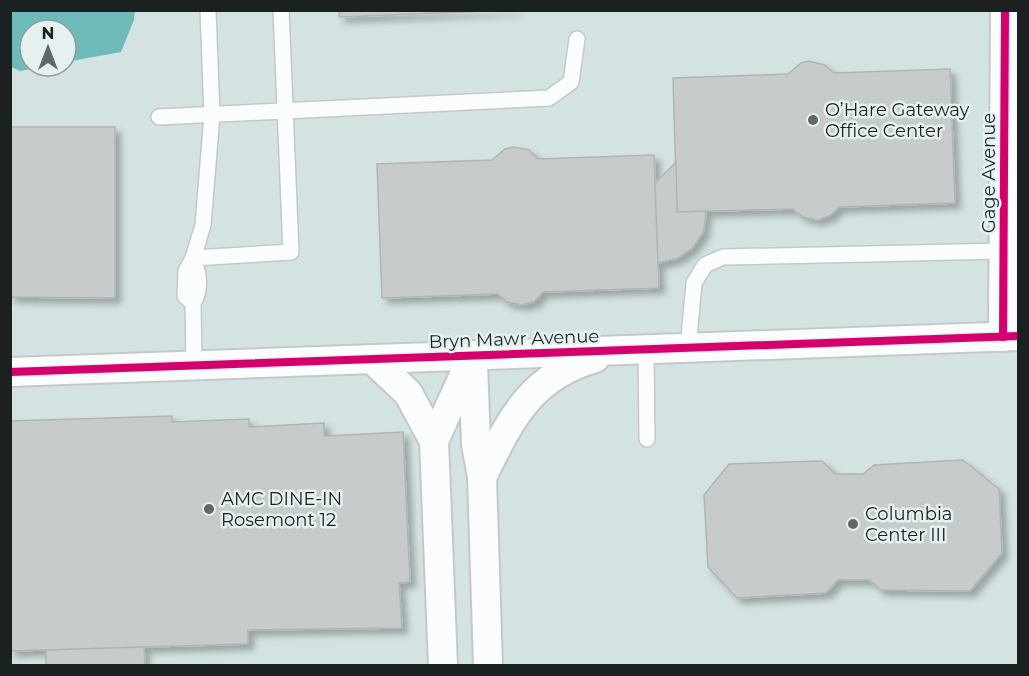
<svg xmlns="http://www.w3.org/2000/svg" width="1029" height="676" font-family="Montserrat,sans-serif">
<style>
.built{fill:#d3e3e2;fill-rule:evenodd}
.water{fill:#6fbbb9}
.building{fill:#c7cccb;stroke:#b1b5b5;stroke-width:1.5;filter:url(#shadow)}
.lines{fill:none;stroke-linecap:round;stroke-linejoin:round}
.service-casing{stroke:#c4c9c8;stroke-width:18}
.minor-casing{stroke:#c4c9c8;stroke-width:32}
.service{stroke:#fbfcfc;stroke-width:15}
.minor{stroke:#fbfcfc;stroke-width:28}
.cycleway-casing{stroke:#e4f1f0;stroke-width:11}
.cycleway{stroke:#d6006c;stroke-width:8}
.poi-dot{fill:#626868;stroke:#e4f1f0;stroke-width:2}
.labels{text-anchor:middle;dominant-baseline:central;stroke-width:5;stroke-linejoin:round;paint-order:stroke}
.poi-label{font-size:18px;fill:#1b2020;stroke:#e4f1f0;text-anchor:start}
.street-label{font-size:18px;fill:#1b2020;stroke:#e4f1f0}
</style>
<defs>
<filter id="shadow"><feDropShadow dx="5.5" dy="5.5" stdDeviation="3" flood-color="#0004"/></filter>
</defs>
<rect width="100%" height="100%" fill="#e7eeed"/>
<!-- built -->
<g class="built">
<path d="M10 11H1018V321L11 357ZM30 30H66V66H30Z"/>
<path d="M1018 348V665H11L10 384Z"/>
</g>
<!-- water -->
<path class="water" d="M11 10H135V11L134 20 121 52 66 62V30H30V66H46L20 71 11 67Z"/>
<!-- building -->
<g class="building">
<path d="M339 10H518L339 17Z"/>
<path d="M809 61 825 65 834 73 950 69 955 203 839 207 831 215 818 220 803 217 793 209 677 212 673 78 788 74 801 63Z"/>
<path d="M10 127H115V298L10 297Z"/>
<path d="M513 147 529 150 538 159 654 155 659 288 543 292 535 301 522 305 507 302 498 294 382 298 377 164 492 160 505 149Z"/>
<path d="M676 162 677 212 706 211 705 223 703 233 692 248 678 258 658 263 655 183Z"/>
<path d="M172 416V422L249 419V427L324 423V436L403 432 410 582 399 583 402 628 248 630V644L10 651V421Z"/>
<path d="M963 460 999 489 1002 553 970 591 881 590 869 580H838L826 593 737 598 708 567 704 495 729 464 822 461 835 474H863L874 465Z"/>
<path d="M144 647 145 666H46V650Z"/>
</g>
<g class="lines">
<defs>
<g id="service">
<path d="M159 117 549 98 571 82 577 39"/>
<path d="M193 258 291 252 281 10"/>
<path d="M193 258C199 273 202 289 193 303L194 365"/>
<path d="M193 303 185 296 186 271 193 258 203 225 212 115 208 10"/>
<path d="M688 348 694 283 705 265 723 257 1004 251"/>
<path d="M646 349 647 439"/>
</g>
<g id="minor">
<path d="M1003 337 1005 10"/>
<path d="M372 359 408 393 434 441"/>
<path d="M473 363 476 444 482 477 488 666"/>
<path d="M10 372 1018 336"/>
<path d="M482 477C510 421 529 377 595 358"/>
<path d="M443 666 434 441 473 355"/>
</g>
</defs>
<!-- service casing -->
<use href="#service" class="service-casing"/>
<!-- minor casing -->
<use href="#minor" class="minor-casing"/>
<!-- service -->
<use href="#service" class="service"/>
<!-- minor -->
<use href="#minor" class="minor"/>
<defs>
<g id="cycleway">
<path d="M1003 337 1005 10"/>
<path d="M10 372 1018 336"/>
</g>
</defs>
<!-- cycleway casing -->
<use href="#cycleway" class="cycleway-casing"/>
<!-- cycleway -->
<use href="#cycleway" class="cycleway"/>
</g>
<!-- markers -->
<g class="poi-dot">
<circle cx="813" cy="120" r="6"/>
<circle cx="209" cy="509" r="6"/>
<circle cx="853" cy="524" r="6"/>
</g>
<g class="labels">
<!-- poi labels -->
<g class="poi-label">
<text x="825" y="110">O’Hare Gateway<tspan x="825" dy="21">Office Center</tspan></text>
<text x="221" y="499">AMC DINE-IN<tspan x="221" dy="21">Rosemont 12</tspan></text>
<text x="865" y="514">Columbia<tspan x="865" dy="21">Center III</tspan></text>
</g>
<!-- street labels -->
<g class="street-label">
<text transform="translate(989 173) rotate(-90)">Gage Avenue</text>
<text transform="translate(514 339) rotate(-2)">Bryn Mawr Avenue</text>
</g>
</g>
<!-- border -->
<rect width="1029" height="676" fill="none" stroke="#1b2020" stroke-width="24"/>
<!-- north arrow -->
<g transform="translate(48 48)"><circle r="28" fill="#e4f1f0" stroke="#949d9d" stroke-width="1.5"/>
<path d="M0-4.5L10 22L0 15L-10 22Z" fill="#626868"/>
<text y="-9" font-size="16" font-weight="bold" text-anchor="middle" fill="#1b2020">N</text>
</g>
</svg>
